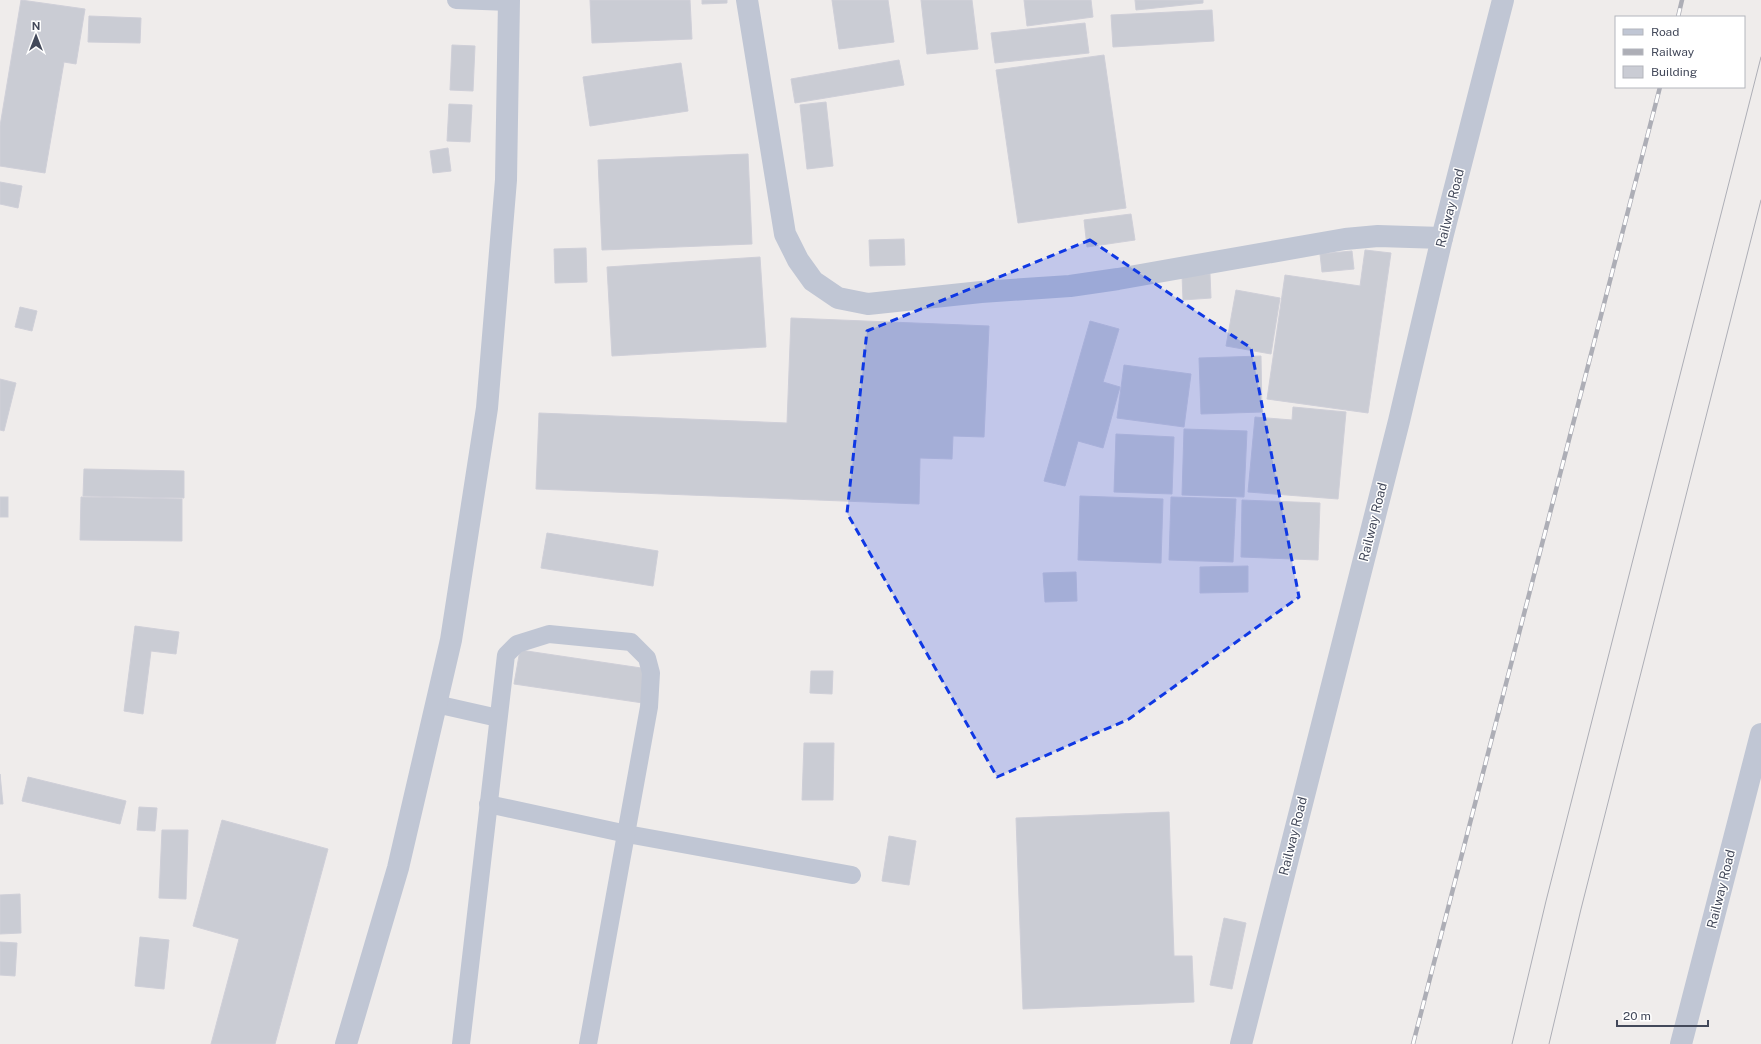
<svg xmlns="http://www.w3.org/2000/svg" width="1761" height="1044" font-family="'Public Sans',sans-serif">
<style>
.building{fill:#caccd4;stroke:#cfcfd8}
.lines{fill:none;stroke-linecap:round;stroke-linejoin:round}
.lane{stroke:#c0c6d4;stroke-width:18}
.street{stroke:#c0c6d4;stroke-width:22}
.tram{stroke:#adaeb6;stroke-width:1}
.rail-casing{stroke:#adaeb6;stroke-width:4.5}
.rail{stroke:#fff;stroke-width:3;stroke-dasharray:9;stroke-linecap:butt}
.marked{fill:#0f38e4;fill-opacity:0.2;stroke:#0f38e4;stroke-width:3;stroke-dasharray:8 5;stroke-linejoin:round}
.labels{text-anchor:middle;dominant-baseline:central;stroke-width:3;stroke-linejoin:round;paint-order:stroke}
.street-label{font-size:13px;fill:#43495a;stroke:#fff}
</style>
<rect width="100%" height="100%" fill="#efeceb"/>
<!-- building -->
<g class="building">
<path d="M21 0 85 9 76 64 64 62 45 173 0 166V126Z"/>
<path d="M590 0H690L692 39 592 43Z"/>
<path d="M702 0H727V3L702 4Z"/>
<path d="M832 0H888L894 42 839 49Z"/>
<path d="M921 0H972L978 49 927 54Z"/>
<path d="M1024 0H1091L1093 17 1027 26Z"/>
<path d="M1135 0H1203V3L1136 10Z"/>
<path d="M1212 10 1214 41 1113 47 1111 15Z"/>
<path d="M89 16 141 18 140 43 88 42Z"/>
<path d="M1085 23 1089 53 995 63 991 33Z"/>
<path d="M452 45 475 46 473 91 450 90Z"/>
<path d="M1104 55 1126 208 1018 223 996 70Z"/>
<path d="M899 60 904 85 795 103 791 79Z"/>
<path d="M681 63 688 111 590 126 583 77Z"/>
<path d="M826 102 833 166 807 169 800 105Z"/>
<path d="M449 104 472 105 470 142 447 141Z"/>
<path d="M448 148 451 171 433 173 430 151Z"/>
<path d="M748 154 752 244 602 250 598 160Z"/>
<path d="M0 182 22 186 18 208 0 204Z"/>
<path d="M1131 214 1135 240 1087 247 1084 220Z"/>
<path d="M904 239 905 265 870 266 869 240Z"/>
<path d="M586 248 587 282 555 283 554 249Z"/>
<path d="M1365 250 1391 253 1368 413 1267 399 1285 275 1360 286Z"/>
<path d="M1352 251 1354 269 1322 272 1320 254Z"/>
<path d="M760 257 766 347 612 356 607 267Z"/>
<path d="M1210 274 1211 298 1183 300 1182 275Z"/>
<path d="M1236 290 1280 298 1271 354 1226 346Z"/>
<path d="M20 307 37 311 32 331 15 327Z"/>
<path d="M791 318 989 326 984 437 953 436 952 459 920 458 919 504 536 489 539 413 787 423Z"/>
<path d="M1090 321 1119 329 1103 382 1120 387 1103 448 1078 441 1065 486 1044 481Z"/>
<path d="M1261 356 1262 412 1201 414 1199 358Z"/>
<path d="M1124 365 1191 374 1184 427 1117 418Z"/>
<path d="M0 379 16 383 4 431 0 430Z"/>
<path d="M1293 407 1346 412 1338 499 1248 492 1255 417 1292 420Z"/>
<path d="M1184 429 1247 431 1244 497 1182 495Z"/>
<path d="M1116 434 1174 437 1172 494 1114 492Z"/>
<path d="M84 469 184 471V498L83 496Z"/>
<path d="M1080 496 1163 499 1161 563 1078 560Z"/>
<rect x="0" y="497" width="8" height="20"/>
<path d="M81 497 182 499V541L80 540Z"/>
<path d="M1171 497 1236 499 1233 562 1169 560Z"/>
<path d="M1242 500 1320 503 1318 560 1241 557Z"/>
<path d="M547 533 658 551 653 586 541 568Z"/>
<path d="M1248 566V592L1200 593V567Z"/>
<path d="M1076 572 1077 601 1045 602 1043 573Z"/>
<path d="M135 626 179 632 176 654 151 651 143 714 124 711Z"/>
<path d="M520 650 648 669 643 703 514 684Z"/>
<path d="M811 671H833L832 694 810 693Z"/>
<path d="M804 743H834L833 800H802Z"/>
<path d="M0 774 3 804H0Z"/>
<path d="M28 777 126 801 120 824 22 801Z"/>
<path d="M139 807 157 808 155 831 137 830Z"/>
<path d="M1169 812 1174 956H1192L1194 1002 1023 1009 1016 818Z"/>
<path d="M222 820 328 849 275 1044H211L239 939 193 926Z"/>
<path d="M162 830H188L186 899 159 898Z"/>
<path d="M889 836 916 841 909 885 882 881Z"/>
<path d="M20 894 21 933 0 934V895Z"/>
<path d="M1224 918 1246 923 1232 989 1210 985Z"/>
<path d="M140 937 169 940 164 989 135 986Z"/>
<path d="M0 942 17 943 15 976 0 975Z"/>
</g>
<g class="lines">
<!-- lane -->
<g class="lane">
<path d="M456 0 509 2"/>
<path d="M436 704 498 718"/>
<path d="M488 804 627 834 852 875"/>
<path d="M461 1044 506 655 517 644 549 634 631 642 647 658 651 673 649 707 588 1044"/>
</g>
<!-- street -->
<g class="street">
<path d="M747 0 785 234 798 260 813 281 838 298 868 304 981 292 1070 286 1118 279 1345 239 1378 236 1442 238"/>
<path d="M346 1044 398 868 451 640 487 408 506 180 509 0"/>
<path d="M1241 1044 1399 421 1442 238 1503 0"/>
<path d="M1681 1044 1761 734"/>
</g>
<!-- tram -->
<g class="tram">
<path d="M1512 1044 1546 901 1761 57"/>
<path d="M1549 1044 1581 909 1761 200"/>
</g>
<defs>
<g id="rail">
<path d="M1678 17 1682 0"/>
<path d="M1413 1044 1660 87"/>
</g>
</defs>
<!-- rail casing -->
<use href="#rail" class="rail-casing"/>
<!-- rail -->
<use href="#rail" class="rail"/>
</g>
<!-- marked area -->
<path class="marked" d="M1090 240 1251 348 1299 597 1129 719 997 777 847 513 867 331Z"/>
<g class="labels">
<!-- street labels -->
<g class="street-label">
<text transform="translate(1450 208) rotate(-76)">Railway Road</text>
<text transform="translate(1373 522) rotate(-76)">Railway Road</text>
<text transform="translate(1293 836) rotate(-76)">Railway Road</text>
<text transform="translate(1721 889) rotate(-76)">Railway Road</text>
</g>
</g>
<!-- legend -->
<rect x="1615" y="16" width="130" height="72" fill="#ffffff" stroke="#b4b6bd"/>
<rect x="1623" y="29" width="20" height="6" fill="#c0c6d4" stroke="#b4b6bd"/>
<text x="1651" y="36" font-size="12" fill="#43495a">Road</text>
<rect x="1623" y="49" width="20" height="6" fill="#adaeb6" stroke="#b4b6bd"/>
<text x="1651" y="56" font-size="12" fill="#43495a">Railway</text>
<rect x="1623" y="66" width="20" height="12" fill="#caccd4" stroke="#b4b6bd"/>
<text x="1651" y="76" font-size="12" fill="#43495a">Building</text>
<!-- north arrow -->
<g transform="translate(36 36)" stroke="#ffffff" stroke-width="3" paint-order="stroke">
<path d="M0-3L7 15L0 10L-7 15Z" fill="#43495a"/>
<text y="-6" font-size="11" font-weight="bold" text-anchor="middle" fill="#43495a">N</text>
</g>
<!-- scale -->
<path d="M1617 1020v6h91v-6" fill="none" stroke="#43495a" stroke-width="2"/>
<text x="1623" y="1020" font-size="12" fill="#43495a" stroke="#ffffff" stroke-width="3" paint-order="stroke">20 m</text>
</svg>
